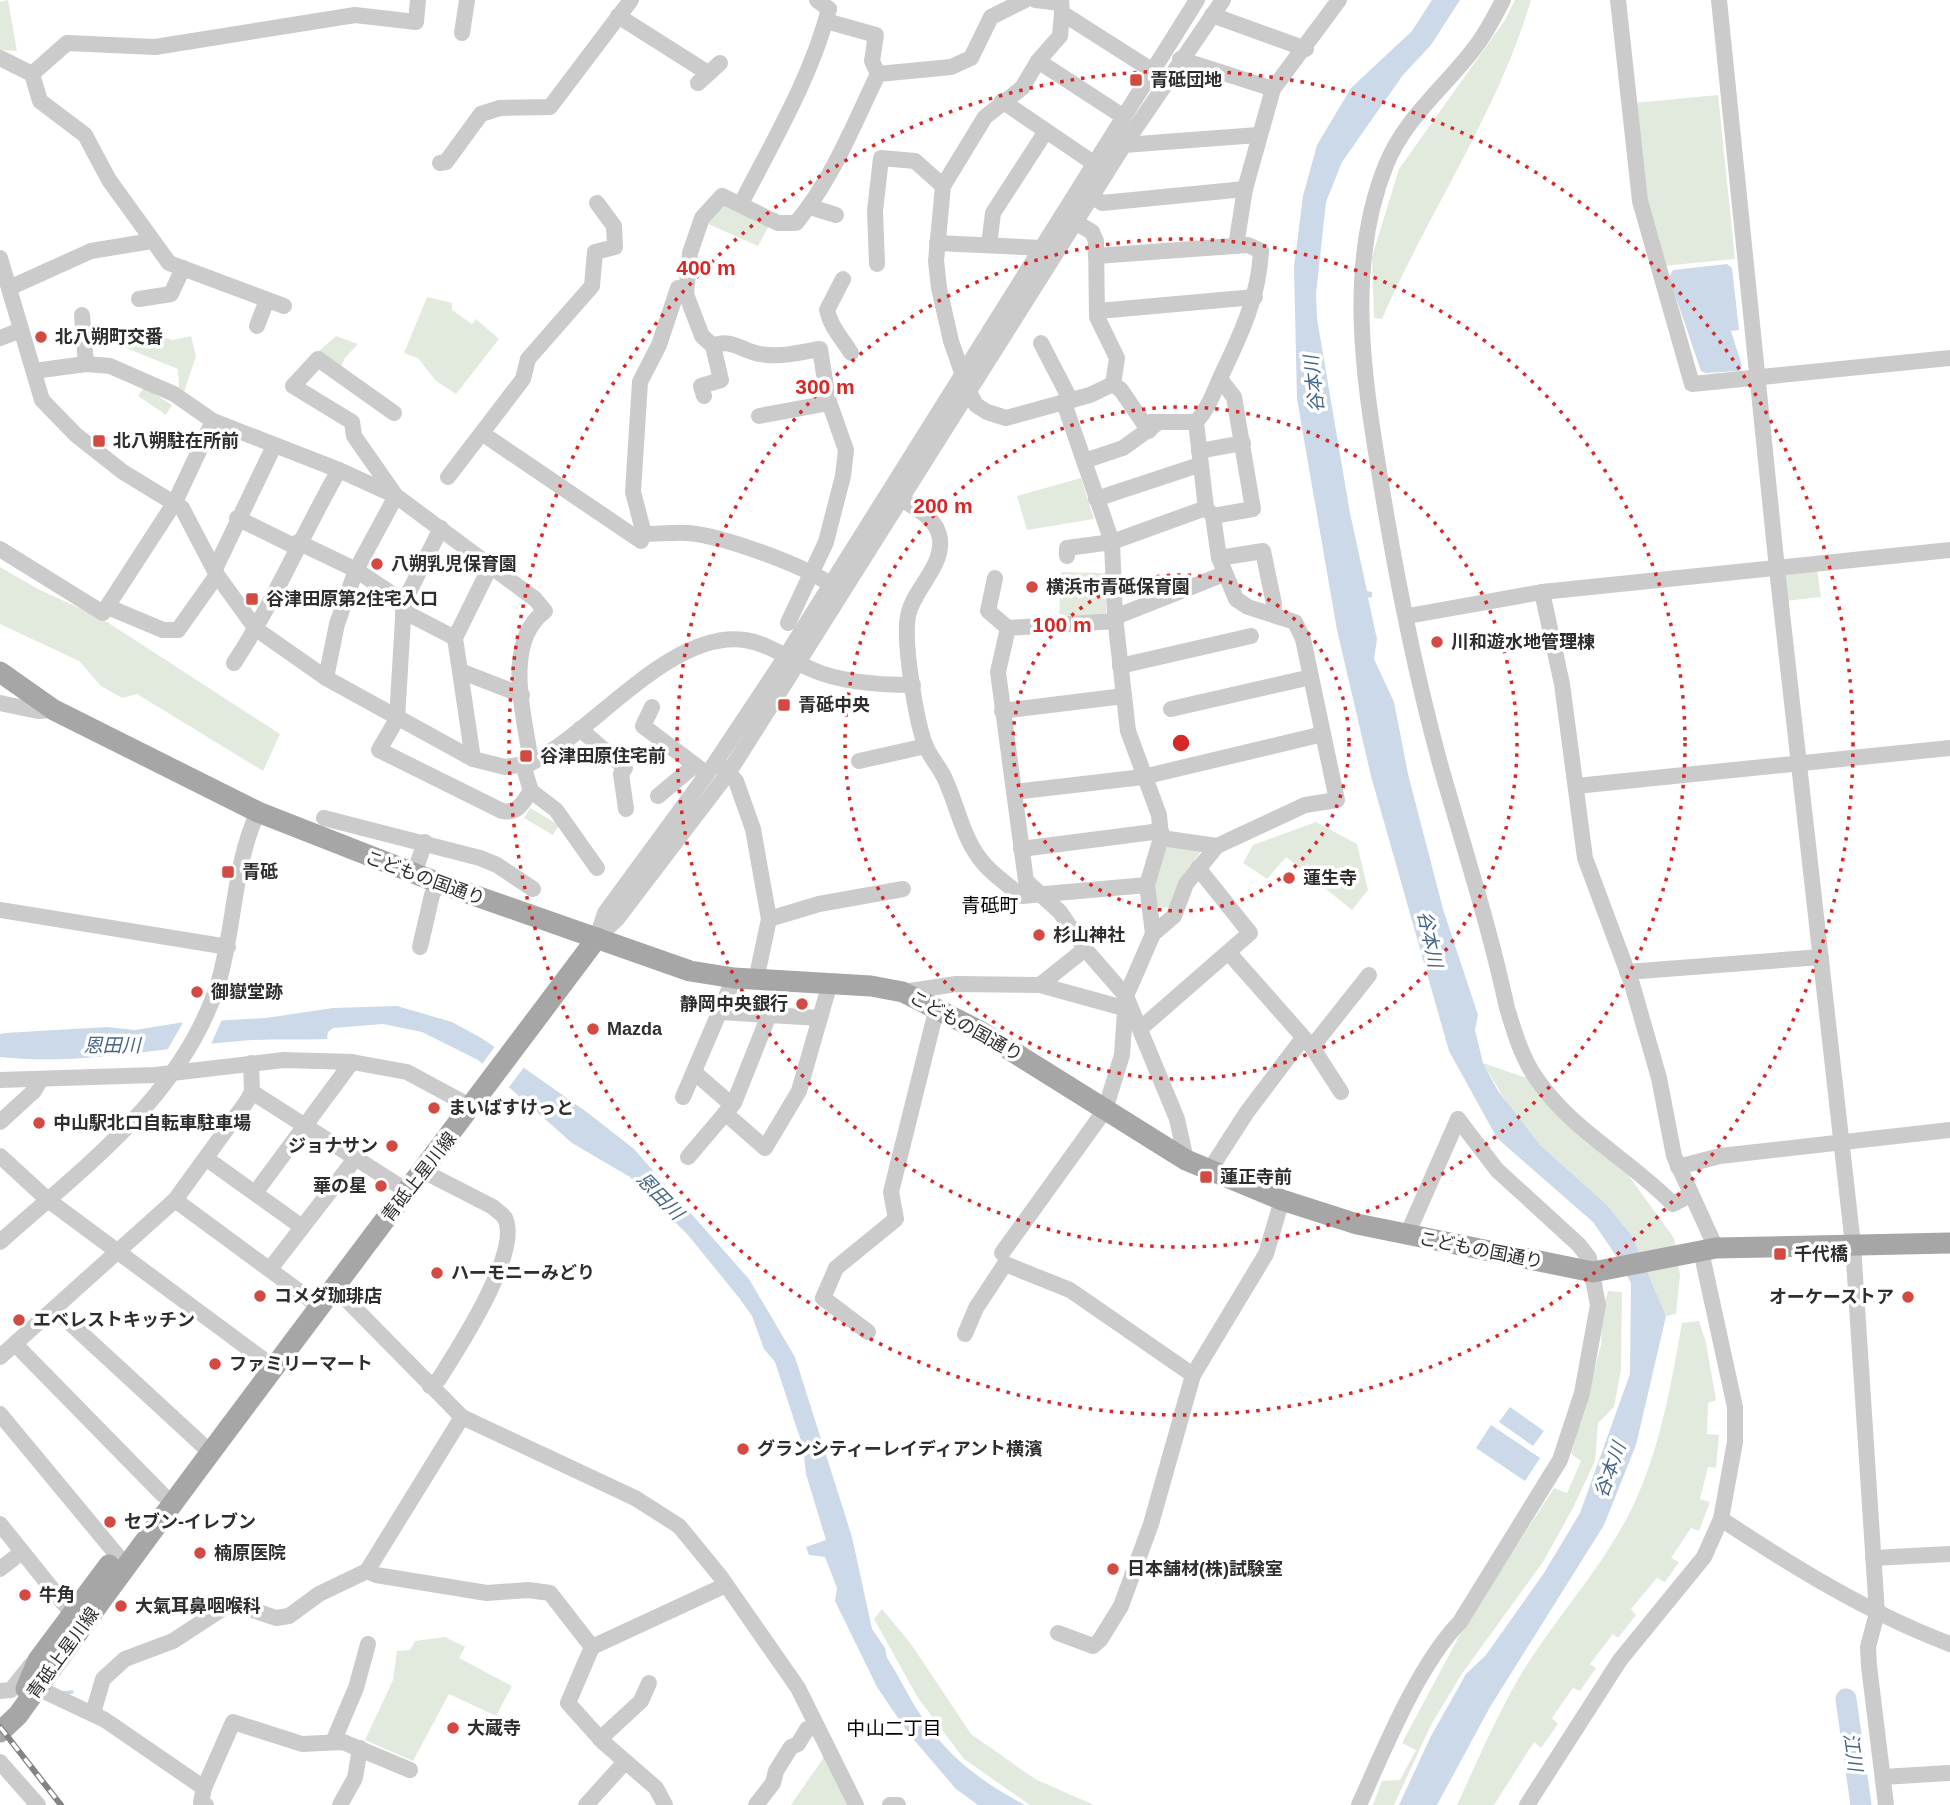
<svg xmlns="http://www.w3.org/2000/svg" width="1950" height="1805" font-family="Helvetica,'Noto Sans JP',sans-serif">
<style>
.green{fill:#e2eadd}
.water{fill:#cbd9e8}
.pier{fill:#fff}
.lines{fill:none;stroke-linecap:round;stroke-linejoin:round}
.stream{stroke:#cbd9e8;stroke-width:3.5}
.river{stroke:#cbd9e8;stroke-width:21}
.minor{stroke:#cbcbcb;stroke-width:16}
.major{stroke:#a6a6a6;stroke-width:21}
.rail-casing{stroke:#838383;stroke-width:6}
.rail{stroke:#fff;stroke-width:3.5;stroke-dasharray:10;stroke-linecap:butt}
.ring{fill:none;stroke:#d62828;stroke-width:3.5;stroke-dasharray:3.5 7}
.poi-dot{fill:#d34a42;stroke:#fff;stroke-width:2.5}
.labels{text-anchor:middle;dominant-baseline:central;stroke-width:7;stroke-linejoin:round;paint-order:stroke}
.poi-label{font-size:18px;font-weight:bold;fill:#2e2e2e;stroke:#fff;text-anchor:start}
.street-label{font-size:18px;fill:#2e2e2e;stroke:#fff}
.water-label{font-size:19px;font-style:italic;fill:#446588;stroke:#fff}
.neighbourhood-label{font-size:19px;fill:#000;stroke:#fff}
.centre{fill:#d62828;stroke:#fff;stroke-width:3.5}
.ring-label{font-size:21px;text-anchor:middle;font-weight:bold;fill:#d62828;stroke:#fff;stroke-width:7;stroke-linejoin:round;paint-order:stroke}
</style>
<rect width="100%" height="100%" fill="#fff"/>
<!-- green -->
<g class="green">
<path d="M8 0 17 51 0 50V2Z"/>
<path d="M1515 0H1531C1497 114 1429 211 1382 319L1374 318 1372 257 1399 169 1505 20Z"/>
<path d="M1718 95 1735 259 1663 266 1649 220 1634 103Z"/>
<path d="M722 201 771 222 758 246 706 223Z"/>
<path d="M427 297 452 303V310L472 324 476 319 499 339 456 394 436 381 418 358 404 353Z"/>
<path d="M120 326 173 340 191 336 196 356 184 392 179 389 178 369 116 344Z"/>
<path d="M336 336 358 344 345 358 340 368 319 351Z"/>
<path d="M144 387 172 405 166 415 138 396Z"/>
<path d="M1081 478 1094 519 1027 530 1017 496Z"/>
<path d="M0 567 38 589 101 618 280 734 263 771 137 694 122 698 101 686 79 661 0 624Z"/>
<path d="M1817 570 1821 597 1786 601 1783 575Z"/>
<path d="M1061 572 1106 573V616L1059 620Z"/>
<path d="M530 808 559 825 553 835 524 818Z"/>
<path d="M1316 822 1357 844 1368 890 1352 910 1286 857 1267 879 1243 863 1253 845Z"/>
<path d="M1166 843 1201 851 1183 877 1172 908 1154 906V879Z"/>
<path d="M1483 1063 1527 1078 1543 1100 1628 1175 1674 1238 1680 1275 1676 1314 1666 1316 1632 1236 1607 1205 1540 1145 1515 1117Z"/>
<path d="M1608 1291 1622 1292 1621 1370 1614 1407 1598 1423 1595 1461 1573 1508 1543 1562 1461 1675 1431 1725 1394 1805H1373L1382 1781 1400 1780 1416 1750 1402 1743 1464 1627 1554 1488 1567 1493 1581 1461 1571 1454 1601 1345 1602 1312Z"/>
<path d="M1699 1321 1706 1343 1716 1400 1708 1403 1707 1434 1719 1435 1716 1468 1708 1467 1700 1499 1710 1502 1699 1531 1691 1528 1671 1558 1679 1562 1665 1582 1657 1578 1631 1609 1636 1615 1618 1638 1613 1634 1590 1664 1596 1668 1580 1691 1573 1688 1552 1718 1558 1724 1541 1748 1534 1742 1494 1805H1457C1477 1762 1496 1717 1520 1676 1555 1618 1602 1569 1632 1508 1660 1450 1671 1385 1682 1323Z"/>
<path d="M882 1609 911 1644 971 1734 1035 1779 1094 1805H1030L964 1759 918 1698 874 1619Z"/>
<path d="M445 1637 465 1647 459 1658 512 1686 496 1716 449 1694 413 1761 365 1740 393 1680 397 1651 410 1650 415 1641Z"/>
<path d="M824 1757 847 1805H791L795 1799Z"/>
</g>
<!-- water -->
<g class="water">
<path d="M1432 0H1460L1431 45 1403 75 1342 162 1326 202 1316 294 1317 319 1350 513 1367 591 1372 592V597L1368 598 1377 639 1374 659 1394 702 1408 774 1443 909 1478 1015 1475 1030 1483 1063 1498 1091 1540 1145 1607 1205 1632 1236 1666 1316 1636 1445 1604 1525 1490 1707 1437 1805H1399L1431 1736 1466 1674 1486 1655 1544 1573 1580 1513 1630 1374 1631 1283 1613 1251 1593 1222 1497 1138 1449 1051 1371 776 1337 630 1297 399 1294 267 1303 196 1317 145 1351 88 1412 31Z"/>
<path d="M1727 264 1732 268 1739 330 1731 331 1742 366 1739 371 1706 373 1701 371 1669 277 1673 270Z"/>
<path d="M397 1006 452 1022 483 1039 588 1113 634 1149 749 1279 795 1357 852 1537 872 1629 885 1648 887 1658C899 1676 908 1696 920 1714 946 1756 983 1783 1025 1805H978L956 1789 909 1734 877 1687 835 1601 837 1588 825 1557 809 1555 806 1547 826 1540 806 1474 803 1447 775 1362 764 1349 752 1316 740 1299 688 1235 630 1177 572 1143 478 1060 422 1032 383 1024 333 1028 328 1032 327 1039C302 1040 277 1039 252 1040 169 1046 84 1066 0 1057V1034L5 1033 107 1027 135 1030 178 1023 266 1018 333 1008Z"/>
<path d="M1510 1407 1544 1431 1533 1446 1499 1422Z"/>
<path d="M1491 1425 1540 1458 1525 1481 1476 1448Z"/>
</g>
<!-- pier -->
<g class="pier">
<path d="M223 1017 209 1049 165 1054 185 1019Z"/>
<path d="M496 1045 525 1066 506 1091 480 1067Z"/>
</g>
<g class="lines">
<!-- stream -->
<path class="stream" d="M61 1693 72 1692"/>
<!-- river -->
<path class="river" d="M1846 1699 1861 1805"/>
<!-- minor -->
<g class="minor">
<path d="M1035 0 1061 3"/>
<path d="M1061 0 1062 13 1153 71"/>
<path d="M1503 0C1494 18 1485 35 1473 50 1443 89 1405 118 1386 165 1346 264 1363 374 1380 477 1395 571 1414 667 1439 760 1462 842 1489 924 1507 1008 1514 1031 1522 1058 1536 1078 1570 1129 1630 1160 1673 1204L1690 1195"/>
<path d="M1618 0 1640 201 1692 384 1950 358"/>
<path d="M1719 0 1777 569 1853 1245 1877 1613 1868 1647 1869 1666 1886 1805"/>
<path d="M1062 13 1060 36 1038 61 1022 88 985 117 943 186 936 261 939 288 951 341 968 390 976 405 987 412 1006 418 1090 395 1113 384 1117 358 1097 317 1096 241 1092 232 1075 222"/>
<path d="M1212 15 1306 49"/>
<path d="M618 16 708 73"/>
<path d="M826 21 876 35 872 61 878 74"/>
<path d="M462 33 467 0"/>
<path d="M0 58 32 74 40 101 85 135 109 180 169 263 284 306"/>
<path d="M1180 59 1273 89"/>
<path d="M1038 61 1124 117"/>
<path d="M32 74 67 43 155 47 355 15 416 22 418 0"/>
<path d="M698 83 720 63"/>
<path d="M1002 101 1095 164"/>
<path d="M1124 145 1258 135"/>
<path d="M440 163 446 162 481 114 500 108 550 107 631 0"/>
<path d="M1092 196 1102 203 1245 189"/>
<path d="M741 204C773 141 811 78 829 9L817 0"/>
<path d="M810 207 836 215"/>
<path d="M937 243 1042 248"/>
<path d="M989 245 993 213 1046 131"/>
<path d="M1236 246 1245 189 1273 89 1339 0"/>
<path d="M1096 256 1248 245 1261 251C1259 296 1241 334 1222 374 1214 391 1209 408 1196 422L1206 508 1213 516 1219 558 1236 599 1248 607 1295 622 1303 639 1337 800 1305 805 1217 846 1186 884 1174 916 1153 934"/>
<path d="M0 258 42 400 76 435 123 472 182 508 217 575 256 629 326 678 473 759 505 767 531 763C594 732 671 629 745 640 770 644 790 660 813 670 843 683 881 685 913 685"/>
<path d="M877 264 875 211 881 158 915 161 943 186"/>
<path d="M843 279 827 310C831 328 842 338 851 353"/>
<path d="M9 288 91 251 152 241"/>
<path d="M678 288 659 345 640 382 633 492 644 534C658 534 674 532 688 533 723 536 800 564 830 584"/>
<path d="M139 299 171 294 183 268"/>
<path d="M1098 311 1255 297"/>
<path d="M82 315 86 364"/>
<path d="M257 326 267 300"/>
<path d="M0 338 21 330"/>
<path d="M1041 343 1071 401"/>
<path d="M713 346C730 337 744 352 760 354 779 358 801 352 820 349L828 399 846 450 843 476 826 542 788 623"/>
<path d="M34 371 86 364 110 366 174 394 213 421 339 470 396 496 535 599 545 611C502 643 525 717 531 763"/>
<path d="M1113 384 1121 390 1149 431"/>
<path d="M704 396 701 386 721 380 713 346 702 336 686 294 690 253 702 218 722 196 778 223H796C832 180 854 124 878 74L951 67 971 58 991 17 1025 0"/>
<path d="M759 416 829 403"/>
<path d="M1149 422H1196"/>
<path d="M483 434 641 541"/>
<path d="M1199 451 1243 443"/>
<path d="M1084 461 1123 448 1159 422"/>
<path d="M448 477 523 379 528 359 592 286 595 252 615 247 614 226 597 203"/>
<path d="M901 499C918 510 937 518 940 539 943 568 913 589 908 616 903 642 916 722 926 747 931 758 940 768 945 779 958 807 963 841 985 865 996 877 1009 886 1022 896L1147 885"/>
<path d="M1096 499 1199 465"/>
<path d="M1213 516 1253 509 1234 397 1220 379"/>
<path d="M237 518 296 547"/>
<path d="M441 528 404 602 397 719 379 750 502 811C518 814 522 803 531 791"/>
<path d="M298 542 356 570 404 602"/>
<path d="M0 549 103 613 175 502 213 421"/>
<path d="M1067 556V548L1112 542 1206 508"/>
<path d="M1219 558 1263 551 1274 604 1273 613"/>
<path d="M215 569 274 446"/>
<path d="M995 578 988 611 1008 628"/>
<path d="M1542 592 1562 684 1585 858 1632 984 1659 1078 1674 1156 1716 1248"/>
<path d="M108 607 163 630H178L217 575"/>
<path d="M403 611 455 638"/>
<path d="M1408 616 1542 592 1950 550"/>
<path d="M1115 617 1224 574"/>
<path d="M1116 621 1008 628 998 672 1026 881 1060 912 1085 949 1126 996 1177 1119 1186 1160"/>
<path d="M234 663C274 602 303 533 339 470"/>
<path d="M1120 666 1251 636"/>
<path d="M460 671 522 695"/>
<path d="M326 678 337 624 356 570 396 496 354 436 352 422 293 386 318 359 394 413"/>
<path d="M0 703 38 711 54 710"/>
<path d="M652 707 643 726 707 774"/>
<path d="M1171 709 1311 677"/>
<path d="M1002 711 1124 696"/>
<path d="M580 729 625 768 621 774 626 809"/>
<path d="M473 759 455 638 491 565"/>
<path d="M859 761 926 746"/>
<path d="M523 765 531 791 556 810 597 868"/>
<path d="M722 767 736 781 753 829 769 919 756 980"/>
<path d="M1576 786 1950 748"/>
<path d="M1014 792 1143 777 1323 734"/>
<path d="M658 796 695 765"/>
<path d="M324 818 480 858 497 865 533 889"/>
<path d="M1161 838 1217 846"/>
<path d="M1021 849 1161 831"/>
<path d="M414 874 425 842"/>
<path d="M0 910 228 947"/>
<path d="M769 919 819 904 903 889"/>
<path d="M597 937 605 913 715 763 786 656 1197 0"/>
<path d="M597 938 617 919 729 772 1124 145 1223 0"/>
<path d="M420 947 432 895 439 883"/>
<path d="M1229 953 1312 1047 1341 1092"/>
<path d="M1627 972 1821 957"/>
<path d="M1040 985 1127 1009"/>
<path d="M903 992 956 984 1040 985 1085 949"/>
<path d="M720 1012 769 1015"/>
<path d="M1140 1029 1250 933 1198 868"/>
<path d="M1312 1047 1369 975"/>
<path d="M695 1073 732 1105"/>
<path d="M0 1080 155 1075 284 1060 352 1062 407 1072 472 1107"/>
<path d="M252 1092 407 1191"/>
<path d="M683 1097 734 978"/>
<path d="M725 1113 765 1148 799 1091 830 983"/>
<path d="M0 1122 34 1091 40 1081"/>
<path d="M0 1156 48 1200 272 1366"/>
<path d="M688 1157 734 1103 769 1015 820 1018"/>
<path d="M207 1159 302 1227"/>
<path d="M1678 1167 1720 1156 1950 1130"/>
<path d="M423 1171 493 1207C497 1211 502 1214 505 1218 522 1252 457 1350 439 1379L430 1386"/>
<path d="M1209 1171 1247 1112 1303 1038"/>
<path d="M255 1193 352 1062"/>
<path d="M175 1200 319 1306"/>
<path d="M1407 1235 1458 1119"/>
<path d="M0 1242C84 1167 182 1096 218 984 235 928 233 865 258 812"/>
<path d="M1002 1253 1105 1110 1122 1055 1126 996 1153 934 1147 885 1161 838 1159 815 1128 731 1115 617 1112 542 1064 403"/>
<path d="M270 1269 355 1159"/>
<path d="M334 1287 462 1417 635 1498 679 1526 720 1576 798 1688 856 1805"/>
<path d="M56 1310 210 1452"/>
<path d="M868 1332 823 1298 836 1268 896 1219 891 1192 937 1007"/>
<path d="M965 1334 976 1308 1005 1264 1070 1290 1193 1375"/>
<path d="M15 1344 163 1495"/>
<path d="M0 1357 175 1200 247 1101 252 1092 251 1063"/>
<path d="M0 1414 117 1555"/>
<path d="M1721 1519C1794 1567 1868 1613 1950 1644"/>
<path d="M0 1524 73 1615"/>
<path d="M1873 1558 1950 1554"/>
<path d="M0 1569 22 1552"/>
<path d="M367 1571 376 1575 487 1593 528 1590 550 1593 592 1647"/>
<path d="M1058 1633 1093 1646 1100 1640 1121 1606 1151 1524 1193 1375 1266 1254 1282 1200"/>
<path d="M29 1684 105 1720 204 1788"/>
<path d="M0 1691 11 1690 31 1665"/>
<path d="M93 1713 103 1679 125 1659 173 1641 225 1607 238 1605 276 1618 289 1616 319 1594 367 1571 462 1417"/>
<path d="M600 1739 641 1701 649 1683"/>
<path d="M333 1742 356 1688 368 1644"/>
<path d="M0 1762 38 1805"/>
<path d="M1883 1777 1948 1773"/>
<path d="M206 1805 201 1802 204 1788 233 1722 302 1744 343 1742 410 1770"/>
<path d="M340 1805 355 1778 360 1748"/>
<path d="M586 1805 625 1762"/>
<path d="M665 1805 656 1788 603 1742 568 1703 592 1647 726 1585"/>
<path d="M756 1805 773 1783 776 1771 791 1747 798 1744 807 1729 817 1728"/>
<path d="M890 1805H898"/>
<path d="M1359 1805C1384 1750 1418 1665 1460 1622L1560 1460 1582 1393 1598 1305 1589 1258 1579 1245 1497 1170 1458 1119"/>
<path d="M1527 1805 1620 1660 1704 1557 1721 1519 1735 1442V1407L1701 1251"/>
</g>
<!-- major -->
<g class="major">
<path d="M0 672 54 710 258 812 439 883 690 971 734 978 871 986 903 992 978 1030 1186 1160 1282 1200 1357 1224 1593 1272 1716 1248 1950 1243"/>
<path d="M26 1689 38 1660 109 1565"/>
<path d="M0 1732 18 1715C207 1453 403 1197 597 938"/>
</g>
<defs>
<path id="rail" d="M0 1727 61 1805"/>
</defs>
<!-- rail casing -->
<use href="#rail" class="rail-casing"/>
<!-- rail -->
<use href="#rail" class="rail"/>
</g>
<!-- distance rings -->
<g class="ring">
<circle cx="1181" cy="743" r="168"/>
<circle cx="1181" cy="743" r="336"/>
<circle cx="1181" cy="743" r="504"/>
<circle cx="1181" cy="743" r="672"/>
</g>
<!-- markers -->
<g class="poi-dot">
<rect x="1129" y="73" width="14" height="14" rx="3.5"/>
<circle cx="41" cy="337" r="7"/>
<rect x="92" y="434" width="14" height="14" rx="3.5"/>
<circle cx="377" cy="564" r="7"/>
<circle cx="1032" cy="587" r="7"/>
<rect x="245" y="592" width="14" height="14" rx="3.5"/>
<circle cx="1437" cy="642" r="7"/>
<rect x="777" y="698" width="14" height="14" rx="3.5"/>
<rect x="519" y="749" width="14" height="14" rx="3.5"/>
<rect x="221" y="865" width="14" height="14" rx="3.5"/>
<circle cx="1289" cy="878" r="7"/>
<circle cx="1039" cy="935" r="7"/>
<circle cx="197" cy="992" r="7"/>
<circle cx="802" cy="1004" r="7"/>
<circle cx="593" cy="1029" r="7"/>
<circle cx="434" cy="1108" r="7"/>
<circle cx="39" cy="1123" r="7"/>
<circle cx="392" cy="1146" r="7"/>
<rect x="1199" y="1170" width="14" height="14" rx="3.5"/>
<circle cx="381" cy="1186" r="7"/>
<rect x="1773" y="1247" width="14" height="14" rx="3.5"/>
<circle cx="437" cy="1273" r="7"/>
<circle cx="260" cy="1296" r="7"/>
<circle cx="1908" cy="1297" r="7"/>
<circle cx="19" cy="1320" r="7"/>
<circle cx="215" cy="1364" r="7"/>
<circle cx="743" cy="1449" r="7"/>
<circle cx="110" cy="1522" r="7"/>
<circle cx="200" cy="1553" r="7"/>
<circle cx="1113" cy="1569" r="7"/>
<circle cx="25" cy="1595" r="7"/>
<circle cx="121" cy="1606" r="7"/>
<circle cx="453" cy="1728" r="7"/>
</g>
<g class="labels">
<!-- poi labels -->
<g class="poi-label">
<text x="1150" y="80">青砥団地</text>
<text x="55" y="337">北八朔町交番</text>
<text x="113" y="441">北八朔駐在所前</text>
<text x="391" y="564">八朔乳児保育園</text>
<text x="1046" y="587">横浜市青砥保育園</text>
<text x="266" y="599">谷津田原第2住宅入口</text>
<text x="1451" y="642">川和遊水地管理棟</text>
<text x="798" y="705">青砥中央</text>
<text x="540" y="756">谷津田原住宅前</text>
<text x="242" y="872">青砥</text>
<text x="1303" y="878">蓮生寺</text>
<text x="1053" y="935">杉山神社</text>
<text x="211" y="992">御嶽堂跡</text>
<text x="788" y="1004" text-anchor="end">静岡中央銀行</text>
<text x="607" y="1029">Mazda</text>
<text x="448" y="1108">まいばすけっと</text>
<text x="53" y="1123">中山駅北口自転車駐車場</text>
<text x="378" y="1146" text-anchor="end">ジョナサン</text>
<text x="1220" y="1177">蓮正寺前</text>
<text x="367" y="1186" text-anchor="end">華の星</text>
<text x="1794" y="1254">千代橋</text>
<text x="451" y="1273">ハーモニーみどり</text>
<text x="274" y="1296">コメダ珈琲店</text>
<text x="1894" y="1297" text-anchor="end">オーケーストア</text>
<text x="33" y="1320">エベレストキッチン</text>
<text x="229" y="1364">ファミリーマート</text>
<text x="757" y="1449">グランシティーレイディアント横濱</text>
<text x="124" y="1522">セブン-イレブン</text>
<text x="214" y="1553">楠原医院</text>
<text x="1127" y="1569">日本舗材(株)試験室</text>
<text x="39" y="1595">牛角</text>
<text x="135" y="1606">大氣耳鼻咽喉科</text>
<text x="467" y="1728">大蔵寺</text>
</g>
<!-- street labels -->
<g class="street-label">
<text transform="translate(425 878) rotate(20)">こどもの国通り</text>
<text transform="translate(966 1026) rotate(29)">こどもの国通り</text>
<text transform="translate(419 1177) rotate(-52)">青砥上星川線</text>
<text transform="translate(1481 1250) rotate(11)">こどもの国通り</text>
<text transform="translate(63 1653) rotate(-54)">青砥上星川線</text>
</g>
<!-- water labels -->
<g class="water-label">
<text transform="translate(1314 384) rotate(-96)">谷本川</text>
<text transform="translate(1430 939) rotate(78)">谷本川</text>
<text x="112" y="1045">恩田川</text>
<text transform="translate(660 1196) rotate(46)">恩田川</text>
<text transform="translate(1610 1470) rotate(-70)">谷本川</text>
<text transform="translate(1853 1752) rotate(82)">江川</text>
</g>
<!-- neighbourhood labels -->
<g class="neighbourhood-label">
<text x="990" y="905">青砥町</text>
<text x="894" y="1728">中山二丁目</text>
</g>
</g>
<circle cx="1181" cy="743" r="10" class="centre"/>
<g class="ring-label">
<text x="706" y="275">400 m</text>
<text x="825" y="394">300 m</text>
<text x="943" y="513">200 m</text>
<text x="1062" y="632">100 m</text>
</g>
</svg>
